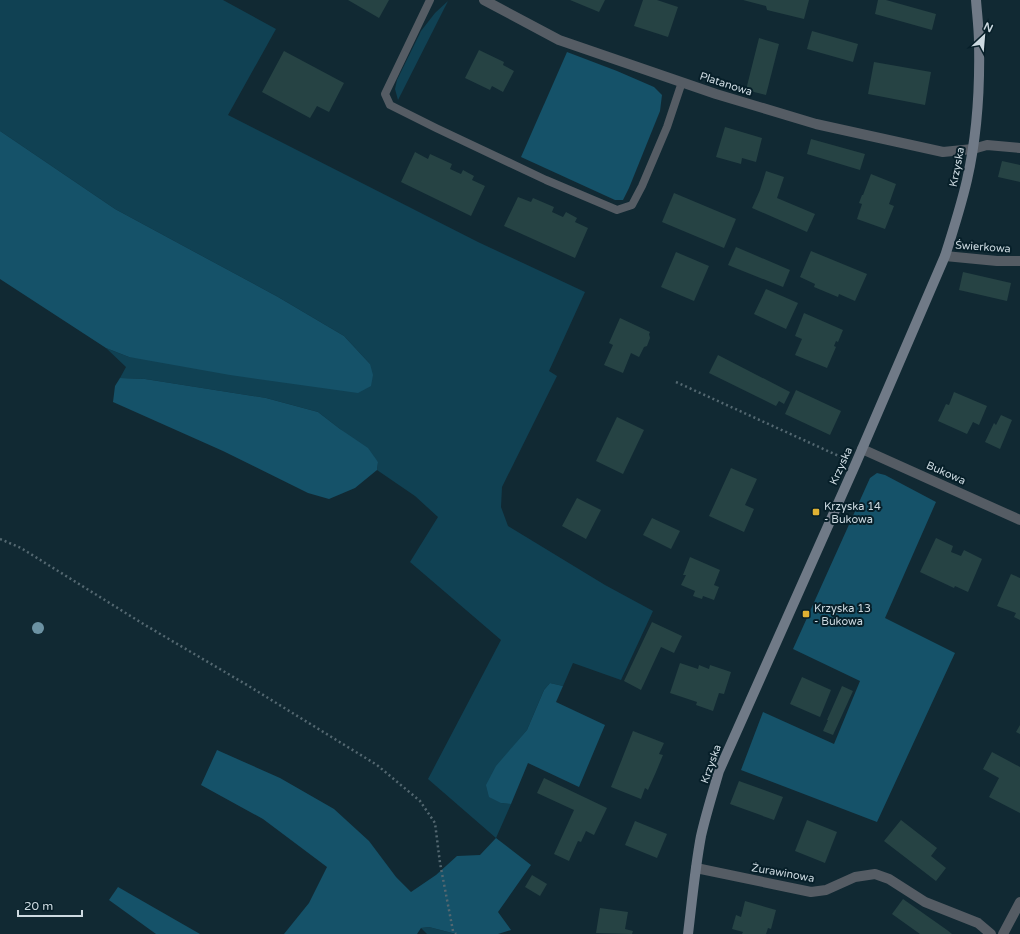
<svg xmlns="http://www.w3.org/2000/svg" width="1020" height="934" font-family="'Varela Round',sans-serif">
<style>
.green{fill:#104153}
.forest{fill:#155269}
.building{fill:#264344}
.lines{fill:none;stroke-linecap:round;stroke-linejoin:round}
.path{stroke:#546871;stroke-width:2.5;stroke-dasharray:2 3;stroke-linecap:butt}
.lane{stroke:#555c64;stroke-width:8}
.street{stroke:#555c64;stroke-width:10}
.secondary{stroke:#707a87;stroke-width:10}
.tree{fill:#6c92a3}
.poi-dot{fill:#dfb133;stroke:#071f29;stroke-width:1.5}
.labels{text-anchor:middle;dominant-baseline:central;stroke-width:4;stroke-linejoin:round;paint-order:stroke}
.street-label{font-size:11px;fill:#cddae1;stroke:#071f29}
.poi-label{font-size:11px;fill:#cddae1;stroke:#071f29;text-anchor:start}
</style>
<rect width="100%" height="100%" fill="#112933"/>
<!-- green -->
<g class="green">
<path d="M0 0H223L276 29 228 115 478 242 585 292 549 371 557 376 502 487 501 507 508 526 605 585 653 611 621 680 573 663 563 686 550 683 544 690 527 730 512 748 501 803 511 804 496 838 428 779 501 640 410 562 438 517 415 496 377 470 378 462 340 429 318 412 266 398 145 379 120 378 126 367 106 348 129 357 370 364 344 336 278 297 115 209 0 131Z"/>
<path d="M448 1 398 100 395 89 397 80 421 31 435 13Z"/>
<path d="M429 927 456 934H427L421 928Z"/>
</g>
<!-- forest -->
<g class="forest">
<path d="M567 52 617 71 654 87 662 95 660 111 629 188 623 200H615L521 157Z"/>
<path d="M0 131 115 209 278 297 344 336 370 364 373 375 371 386 358 393 230 375 129 357 106 348 0 279Z"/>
<path d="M120 378 145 379 266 398 318 412 340 429 368 448 378 462 377 470 355 488 329 499 308 493 223 451 113 402 115 386Z"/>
<path d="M877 473 885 475 936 502 885 618 955 653 877 822 741 770 763 712 834 744 860 681 793 649 870 478Z"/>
<path d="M550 683 563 686 556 702 605 725 579 787 528 763 511 804 501 803 489 797 486 785 496 766 527 730 544 690Z"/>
<path d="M217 750 280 778 334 809 369 841 396 877 411 892 436 875 457 856 480 855 496 838 531 865 498 912 511 930 498 934H456L429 927 421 928 417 934H284L309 903 327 867 263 819 201 785Z"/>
<path d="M118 887 200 934H156L109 900Z"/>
</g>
<!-- building -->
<g class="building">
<path d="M348 0H389L379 18Z"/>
<path d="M570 0H605L599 12Z"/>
<path d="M643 0H657L678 7 668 37 634 26Z"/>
<path d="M743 0H809L804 19 767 10 766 6Z"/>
<path d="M878 0H886L936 14 932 30 875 14Z"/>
<path d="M812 31 858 44 853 62 807 49Z"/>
<path d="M759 38 779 44 766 95 746 90Z"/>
<path d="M479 50 504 62 503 65 514 71 503 92 492 86 490 90 465 78Z"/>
<path d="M284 51 344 83 329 112 317 106 310 118 262 92Z"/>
<path d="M874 62 931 72 925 105 868 94Z"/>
<path d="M725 127 762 138 756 162 742 158 741 164 716 157Z"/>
<path d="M811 139 865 154 860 170 807 154Z"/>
<path d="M415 152 428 159 430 154 452 164 450 169 461 174 463 170 474 176 472 180 485 186 471 216 401 182Z"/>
<path d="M1002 161 1020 165V182L998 177Z"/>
<path d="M766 171 784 177 777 198 815 214 807 232 752 208 760 190Z"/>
<path d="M871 174 896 184 889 204 894 206 885 229 857 219 862 204 859 203 862 195H863Z"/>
<path d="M674 193 736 219 724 248 662 222Z"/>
<path d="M518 197 531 202 533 198 554 207 552 212 563 217 566 212 577 218 575 222 588 228 575 258 504 226Z"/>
<path d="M736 247 790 270 783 287 728 265Z"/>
<path d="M811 251 867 274 855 301 839 294 838 297 814 287 815 284 800 277Z"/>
<path d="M676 252 709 266 694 301 661 287Z"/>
<path d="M963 272 1011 283 1007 301 959 290Z"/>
<path d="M766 289 798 303 786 329 754 314Z"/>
<path d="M804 313 843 330 838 342 836 341 834 346 836 347 827 368 795 355 802 339 795 336Z"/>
<path d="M620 318 650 332 649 334 650 338 647 346 644 347 639 357 631 353 623 373 604 365 613 345 609 343Z"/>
<path d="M718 355 790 392 784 404 779 401 776 406 709 373Z"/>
<path d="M796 390 841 411 830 435 785 414Z"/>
<path d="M954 392 987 406 979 425 973 422 967 434 938 421 946 404 949 405Z"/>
<path d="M1001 415 1012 420 1000 449 985 442 994 423 996 425Z"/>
<path d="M617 417 644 430 623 474 596 461Z"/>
<path d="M731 468 757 479 745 505 754 509 744 532 709 516Z"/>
<path d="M577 498 601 510 586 539 562 526Z"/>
<path d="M652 518 680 531 671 549 643 535Z"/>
<path d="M936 538 953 546 951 552 961 556 964 550 982 559 968 592 955 586 954 588 920 572Z"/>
<path d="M690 557 720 570 714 585 719 587 714 600 703 596 702 599 693 596 695 591 681 585 686 575H683Z"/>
<path d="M1011 574 1020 578V620L1014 617 1016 613 997 606Z"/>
<path d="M652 622 682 636 674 653 661 647 641 690 624 681Z"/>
<path d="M680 663 698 669 699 665 709 669 710 665 731 672 724 694 719 693 713 711 696 705 697 702 670 693Z"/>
<path d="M802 677 831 690 820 717 790 704Z"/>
<path d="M842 686 853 691 833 735 823 731 828 720H827Z"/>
<path d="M1020 725V734L1016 732Z"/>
<path d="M633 731 664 743 659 754 663 755 656 772 648 790 645 788 641 799 611 787Z"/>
<path d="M992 752 1020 767V813L989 797 999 778 983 769Z"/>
<path d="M544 778 607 808 594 835 586 831 581 842 578 841 569 861 554 854 574 810 537 793Z"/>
<path d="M739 781 783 797 774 820 730 804Z"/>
<path d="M807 820 837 832 825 863 795 851Z"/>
<path d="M901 820 937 848 931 856 946 868 936 881 884 841Z"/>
<path d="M635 821 667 834 657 858 625 845Z"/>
<path d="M532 875 547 884 540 896 525 887Z"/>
<path d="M903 899 947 930 952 934H920L892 914Z"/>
<path d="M745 901 776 910 771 929 768 928 766 934H742L743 932 732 929 736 915 741 917Z"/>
<path d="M600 908 628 912 625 929 633 931 632 934 596 933Z"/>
</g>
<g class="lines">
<!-- path -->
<g class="path">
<path d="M676 382 841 457"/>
<path d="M0 539 21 548 145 625 247 685 377 765 420 801 435 823 440 863 453 931 456 934"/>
</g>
<!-- lane -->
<path class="lane" d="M430 0 385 94 390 105 436 128 546 180 617 210 632 205 642 186 667 127 682 82"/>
<!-- street -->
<g class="street">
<path d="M484 0 559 40 716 94 816 124 943 152 973 149 987 145 1020 148"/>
<path d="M945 256 997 261H1020"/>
<path d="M862 449 1020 520"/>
<path d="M696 868 811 892 826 890 855 877 875 874 889 879 925 902 978 923 991 934"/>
<path d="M1003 934 1020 902"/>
</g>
<!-- secondary -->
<path class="secondary" d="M688 934C692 901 695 868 701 836 706 814 713 792 719 771L856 463 945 256C953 231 961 206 967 180 977 136 980 88 979 43 979 29 977 14 976 0"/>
</g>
<!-- trees -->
<circle class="tree" cx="38" cy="628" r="6"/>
<!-- markers -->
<g class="poi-dot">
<rect x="812" y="508" width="8" height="8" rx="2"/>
<rect x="802" y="610" width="8" height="8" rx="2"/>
</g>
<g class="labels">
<!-- street labels -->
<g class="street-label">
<text transform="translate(726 84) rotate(18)">Platanowa</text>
<text transform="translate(957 167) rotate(-79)">Krzyska</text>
<text transform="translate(983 247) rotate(4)">Świerkowa</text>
<text transform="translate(841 466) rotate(-66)">Krzyska</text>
<text transform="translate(946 473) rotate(24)">Bukowa</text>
<text transform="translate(711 764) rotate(-70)">Krzyska</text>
<text transform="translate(783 873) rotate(10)">Żurawinowa</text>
</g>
<!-- poi labels -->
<g class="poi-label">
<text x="824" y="506">Krzyska 14<tspan x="824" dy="13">- Bukowa</tspan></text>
<text x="814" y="608">Krzyska 13<tspan x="814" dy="13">- Bukowa</tspan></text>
</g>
</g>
<!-- north arrow -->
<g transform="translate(984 36) rotate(26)" stroke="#071f29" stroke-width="3" paint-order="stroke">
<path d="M0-3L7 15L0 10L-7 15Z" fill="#cddae1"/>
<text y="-6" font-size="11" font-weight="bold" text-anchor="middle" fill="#cddae1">N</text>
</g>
<!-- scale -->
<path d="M18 910v6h64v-6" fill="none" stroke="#cddae1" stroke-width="2"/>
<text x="24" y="910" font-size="12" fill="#cddae1" stroke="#071f29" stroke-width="3" paint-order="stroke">20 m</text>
</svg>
